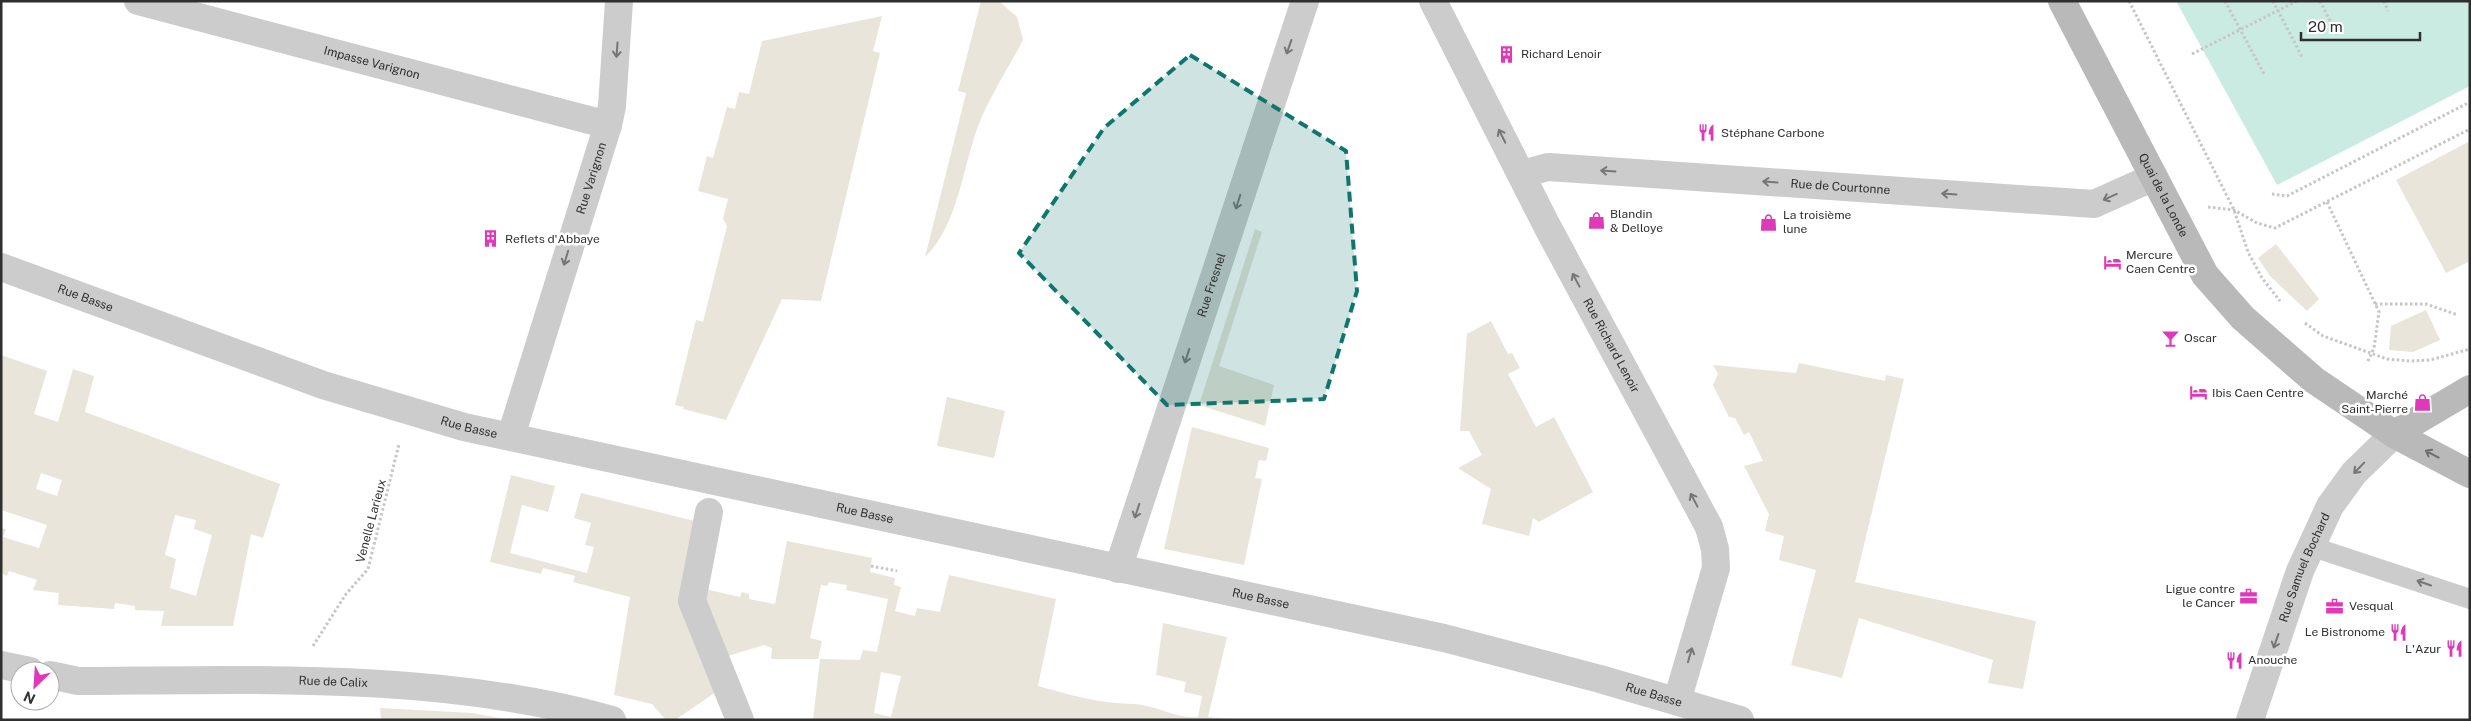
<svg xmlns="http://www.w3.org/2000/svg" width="2471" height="721" font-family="'Public Sans',sans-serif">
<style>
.green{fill:#e9e5da;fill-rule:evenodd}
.water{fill:#caebe1}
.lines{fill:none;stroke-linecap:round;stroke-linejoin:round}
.path{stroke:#c6c6c6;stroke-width:3;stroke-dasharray:2.5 2.5;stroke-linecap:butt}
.lane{stroke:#ccc;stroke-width:20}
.street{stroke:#ccc;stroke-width:28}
.secondary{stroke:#b9b9b9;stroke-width:28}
.oneway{stroke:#767676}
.oneway2{stroke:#6d6d6d}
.marked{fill:#0f766e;fill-opacity:0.2;stroke:#0f766e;stroke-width:4;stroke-dasharray:10 6;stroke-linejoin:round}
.labels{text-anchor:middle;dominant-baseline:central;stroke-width:5;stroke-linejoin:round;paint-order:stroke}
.poi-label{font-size:12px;fill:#2f2f2f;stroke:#fff;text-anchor:start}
.street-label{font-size:12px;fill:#2f2f2f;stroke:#fff}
</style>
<rect width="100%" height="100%" fill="#fff"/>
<!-- green -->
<g class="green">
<path d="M981 1H999L1017 17 1023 40C1009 67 987 101 977 129 963 168 957 227 925 257L966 93 958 91Z"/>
<path d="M882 16 873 51 880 53 821 301 782 299 726 420 683 409 684 407 675 405 696 320 703 322 727 226 723 219 728 199 698 191 707 156 713 158 727 107 735 109 739 92 749 94 762 41Z"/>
<path d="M2470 141V261L2446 273 2396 180Z"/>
<path d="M1255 229 1262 232 1219 366 1274 385 1265 426 1199 405Z"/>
<path d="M2276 244 2319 299 2307 311 2270 276 2258 258Z"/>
<path d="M2426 310 2440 340 2413 352 2389 350 2391 326Z"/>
<path d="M1491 321 1508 354 1512 353 1520 368 1508 374 1536 427 1554 417 1593 492 1539 522 1533 518 1529 536 1482 524 1491 489 1458 468 1482 455 1469 431H1460L1467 334Z"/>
<path d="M1 355 47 371 34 414 58 422 73 369 94 376 85 412 280 484 263 538 251 534 233 626H161L164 611 135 610V606L115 603 114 609 58 605 59 593 33 590 37 580 9 571 7 576 1 573V528L6 529 3 537 39 548 47 525 1 510ZM41 473 62 480 57 496 36 489ZM175 515 196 520 194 529 212 535 196 596 170 588 176 559 165 555Z"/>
<path d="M1799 363 1885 381 1886 375 1904 379 1855 582 2036 621 2023 689 1988 683 1993 660 1859 618 1842 678 1791 665 1816 570 1779 560 1784 536 1765 531 1769 514 1744 466 1763 461 1749 432 1744 435 1735 418 1729 417 1713 385 1718 374 1713 365 1796 373Z"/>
<path d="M947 397 1005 411 994 458 937 446Z"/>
<path d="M1192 427 1269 448 1266 461 1259 460 1255 478 1262 479 1244 565 1164 549Z"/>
<path d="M511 475 555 486 548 512 522 505 510 553 587 573 594 547 585 545 591 523 574 518 581 493 695 521 716 692 675 720H666L652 704 614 695 630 597 573 582 575 576 543 568 541 574 490 562Z"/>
<path d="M787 541 872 558 870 572 895 578 894 585 901 587 895 611 915 616 917 608 940 612 949 575 1056 599 1038 686C1069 695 1103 704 1134 704 1156 705 1176 719 1198 717L1202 696 1184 692 1186 682 1156 675 1163 623 1227 637 1208 717 1239 720H813L820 659 860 660 863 650 877 652 888 599 846 590 847 585 829 582 827 586 821 585 810 638 822 641 818 659H771L772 648 764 645 728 656 703 598 705 589 740 597 742 592 749 594V599L775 604ZM881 672 901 676 891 717 874 713Z"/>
<path d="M380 708 472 713 510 720H381Z"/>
</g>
<!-- water -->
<path class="water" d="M2176 1H2470V86L2277 185Z"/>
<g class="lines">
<!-- path -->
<g class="path">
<path d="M2129 1 2234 210 2248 252 2262 278 2280 301"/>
<path d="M2225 1 2264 74"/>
<path d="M2273 1 2302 57"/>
<path d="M2320 1 2338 36"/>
<path d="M2384 1 2388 11"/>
<path d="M2192 54 2297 1"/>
<path d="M2272 194 2287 196 2470 102"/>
<path d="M2327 202 2379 312 2374 348 2367 363"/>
<path d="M2208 207 2234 210 2257 223 2275 228 2470 129"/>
<path d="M2375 304H2426L2458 315"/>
<path d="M2305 323 2323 336 2387 359 2410 361 2430 360 2470 349"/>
<path d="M871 566 897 571"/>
<path d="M313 646 346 594 368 569 399 444"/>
</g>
<!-- lane -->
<path class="lane" d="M2310 546 2470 599"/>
<!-- street -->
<g class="street">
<path id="s1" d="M138 1 608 125"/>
<path id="s2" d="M1433 1 1547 226 1709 527 1715 549 1716 568 1677 701"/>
<path id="s3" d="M1522 174 1548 167 2094 204 2154 177"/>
<path id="s4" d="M1 267 323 385 464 427 1444 638 1600 679 1740 720"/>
<path id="s5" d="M511 436 608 125 612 106 619 1"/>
<path d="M709 512 692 601 740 720"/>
<path id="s6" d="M1118 569 1305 1"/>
<path d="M1 665 30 671"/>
<path id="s7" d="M50 675 78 681C254 680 442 672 612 720"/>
<path id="s8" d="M2250 720 2300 571 2330 506 2354 473 2394 434"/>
</g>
<!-- secondary -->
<g class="secondary">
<path id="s9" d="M2062 1 2205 275 2243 318 2314 380 2394 434 2470 474"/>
<path d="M2394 434 2470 389"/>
</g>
</g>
<!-- one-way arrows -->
<defs><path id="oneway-shaft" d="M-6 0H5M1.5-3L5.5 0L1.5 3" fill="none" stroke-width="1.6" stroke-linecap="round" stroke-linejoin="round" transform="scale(1.25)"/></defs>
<g class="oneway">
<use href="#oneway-shaft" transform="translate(1289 47) rotate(109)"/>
<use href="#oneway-shaft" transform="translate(617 50) rotate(94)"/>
<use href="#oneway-shaft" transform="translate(1502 136) rotate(-117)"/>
<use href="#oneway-shaft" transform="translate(1608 171) rotate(-176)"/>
<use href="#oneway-shaft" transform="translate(1770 182) rotate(-176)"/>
<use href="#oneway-shaft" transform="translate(1949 194) rotate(-176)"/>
<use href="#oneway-shaft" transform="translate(2110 197) rotate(156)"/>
<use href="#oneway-shaft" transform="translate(1238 202) rotate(108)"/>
<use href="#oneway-shaft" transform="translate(566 258) rotate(107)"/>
<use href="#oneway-shaft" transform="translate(1576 280) rotate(-118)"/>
<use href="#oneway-shaft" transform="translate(1187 356) rotate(108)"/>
<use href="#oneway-shaft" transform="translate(2359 468) rotate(134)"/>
<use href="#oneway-shaft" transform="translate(1694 500) rotate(-118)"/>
<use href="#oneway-shaft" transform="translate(1137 511) rotate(108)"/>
<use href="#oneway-shaft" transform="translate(2424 583) rotate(-161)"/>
<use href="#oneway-shaft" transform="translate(2276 641) rotate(109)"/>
<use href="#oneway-shaft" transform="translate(1690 655) rotate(-74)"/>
</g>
<use class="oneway2" href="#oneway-shaft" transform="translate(2432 454) rotate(-152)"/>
<!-- marked area -->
<path class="marked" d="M1190 55 1346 151 1357 291 1324 399 1167 405 1019 253 1104 128Z"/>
<!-- icons -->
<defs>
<symbol id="building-bare" viewBox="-9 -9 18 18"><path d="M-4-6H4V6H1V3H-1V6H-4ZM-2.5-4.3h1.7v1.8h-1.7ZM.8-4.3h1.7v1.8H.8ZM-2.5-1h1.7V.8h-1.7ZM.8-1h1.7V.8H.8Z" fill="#df38b9" stroke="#fff" stroke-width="2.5" paint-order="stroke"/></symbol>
<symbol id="restaurant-bare" viewBox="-9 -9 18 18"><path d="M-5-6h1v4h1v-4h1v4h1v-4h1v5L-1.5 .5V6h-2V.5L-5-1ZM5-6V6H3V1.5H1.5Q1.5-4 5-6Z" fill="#df38b9" stroke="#fff" stroke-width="2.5" paint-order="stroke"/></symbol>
<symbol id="shop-bare" viewBox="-9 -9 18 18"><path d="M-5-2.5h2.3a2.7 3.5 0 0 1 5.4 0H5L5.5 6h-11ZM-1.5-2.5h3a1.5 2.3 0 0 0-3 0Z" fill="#df38b9" stroke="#fff" stroke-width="2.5" paint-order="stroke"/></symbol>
<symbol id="hotel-bare" viewBox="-9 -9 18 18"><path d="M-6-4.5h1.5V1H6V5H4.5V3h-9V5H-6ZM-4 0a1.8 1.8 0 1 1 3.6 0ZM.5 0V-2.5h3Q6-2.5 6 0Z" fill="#df38b9" stroke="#fff" stroke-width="2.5" paint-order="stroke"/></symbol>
<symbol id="bar-bare" viewBox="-9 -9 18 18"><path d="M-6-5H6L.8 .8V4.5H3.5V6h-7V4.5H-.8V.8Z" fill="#df38b9" stroke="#fff" stroke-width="2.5" paint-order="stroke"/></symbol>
<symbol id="office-bare" viewBox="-9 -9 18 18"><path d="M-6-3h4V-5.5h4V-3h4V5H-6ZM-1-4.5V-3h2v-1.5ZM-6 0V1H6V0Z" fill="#df38b9" stroke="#fff" stroke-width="2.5" paint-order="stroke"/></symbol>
</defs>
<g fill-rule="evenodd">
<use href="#building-bare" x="1494" y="42" width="25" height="25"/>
<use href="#restaurant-bare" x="1694" y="120" width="25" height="25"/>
<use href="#shop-bare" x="1584" y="208" width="25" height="25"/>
<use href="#shop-bare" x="1756" y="210" width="25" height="25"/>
<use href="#building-bare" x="478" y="226" width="25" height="25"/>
<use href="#hotel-bare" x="2100" y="250" width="25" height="25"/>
<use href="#bar-bare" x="2158" y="326" width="25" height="25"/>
<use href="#hotel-bare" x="2186" y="380" width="25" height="25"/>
<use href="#shop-bare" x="2410" y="390" width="25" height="25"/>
<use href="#office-bare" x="2236" y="584" width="25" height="25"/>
<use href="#office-bare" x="2322" y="594" width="25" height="25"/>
<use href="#restaurant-bare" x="2386" y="620" width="25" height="25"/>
<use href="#restaurant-bare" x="2442" y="636" width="25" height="25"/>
<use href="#restaurant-bare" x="2222" y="648" width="25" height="25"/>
</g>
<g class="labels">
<!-- poi labels -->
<g class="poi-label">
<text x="1521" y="54">Richard Lenoir</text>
<text x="1721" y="133">Stéphane Carbone</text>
<text x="1610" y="214">Blandin<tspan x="1610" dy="14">&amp; Delloye</tspan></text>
<text x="1783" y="215">La troisième<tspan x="1783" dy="14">lune</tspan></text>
<text x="505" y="239">Reflets d'Abbaye</text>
<text x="2126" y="255">Mercure<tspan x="2126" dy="14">Caen Centre</tspan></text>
<text x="2184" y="338">Oscar</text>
<text x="2212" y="393">Ibis Caen Centre</text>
<text x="2408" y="395" text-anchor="end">Marché<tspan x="2408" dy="14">Saint-Pierre</tspan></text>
<text x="2235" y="589" text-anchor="end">Ligue contre<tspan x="2235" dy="14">le Cancer</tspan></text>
<text x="2349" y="606">Vesqual</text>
<text x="2385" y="632" text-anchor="end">Le Bistronome</text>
<text x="2441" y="649" text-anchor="end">L'Azur</text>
<text x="2248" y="660">Anouche</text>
</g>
<!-- street labels -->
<g class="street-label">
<text stroke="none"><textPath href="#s1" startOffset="242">Impasse Varignon</textPath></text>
<text stroke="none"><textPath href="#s5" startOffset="270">Rue Varignon</textPath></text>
<text stroke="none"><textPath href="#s3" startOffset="320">Rue de Courtonne</textPath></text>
<text stroke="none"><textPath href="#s9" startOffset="219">Quai de la Londe</textPath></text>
<text stroke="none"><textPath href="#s6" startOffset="299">Rue Fresnel</textPath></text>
<text stroke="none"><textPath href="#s4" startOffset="90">Rue Basse</textPath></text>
<text stroke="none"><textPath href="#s2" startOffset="388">Rue Richard Lenoir</textPath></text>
<text stroke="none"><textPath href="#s4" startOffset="495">Rue Basse</textPath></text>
<text stroke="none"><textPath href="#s4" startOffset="900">Rue Basse</textPath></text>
<text transform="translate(371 521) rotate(-75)">Venelle Larieux</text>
<text stroke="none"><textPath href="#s8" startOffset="162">Rue Samuel Bochard</textPath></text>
<text stroke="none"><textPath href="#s4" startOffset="1305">Rue Basse</textPath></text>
<text stroke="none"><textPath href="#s7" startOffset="284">Rue de Calix</textPath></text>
<text stroke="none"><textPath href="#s4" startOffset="1710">Rue Basse</textPath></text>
</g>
</g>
<!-- border -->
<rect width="2471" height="721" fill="none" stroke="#2f2f2f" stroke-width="5"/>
<!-- north arrow -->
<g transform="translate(35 686) rotate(205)"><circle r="24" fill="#ffffff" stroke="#acacac"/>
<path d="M0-4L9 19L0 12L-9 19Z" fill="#df38b9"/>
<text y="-8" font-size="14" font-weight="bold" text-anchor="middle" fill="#2f2f2f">N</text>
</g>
<!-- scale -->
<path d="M2301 32v8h119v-8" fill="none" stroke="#2f2f2f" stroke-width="2.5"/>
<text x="2308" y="32" font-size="15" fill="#2f2f2f" stroke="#ffffff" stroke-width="4" paint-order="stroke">20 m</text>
</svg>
